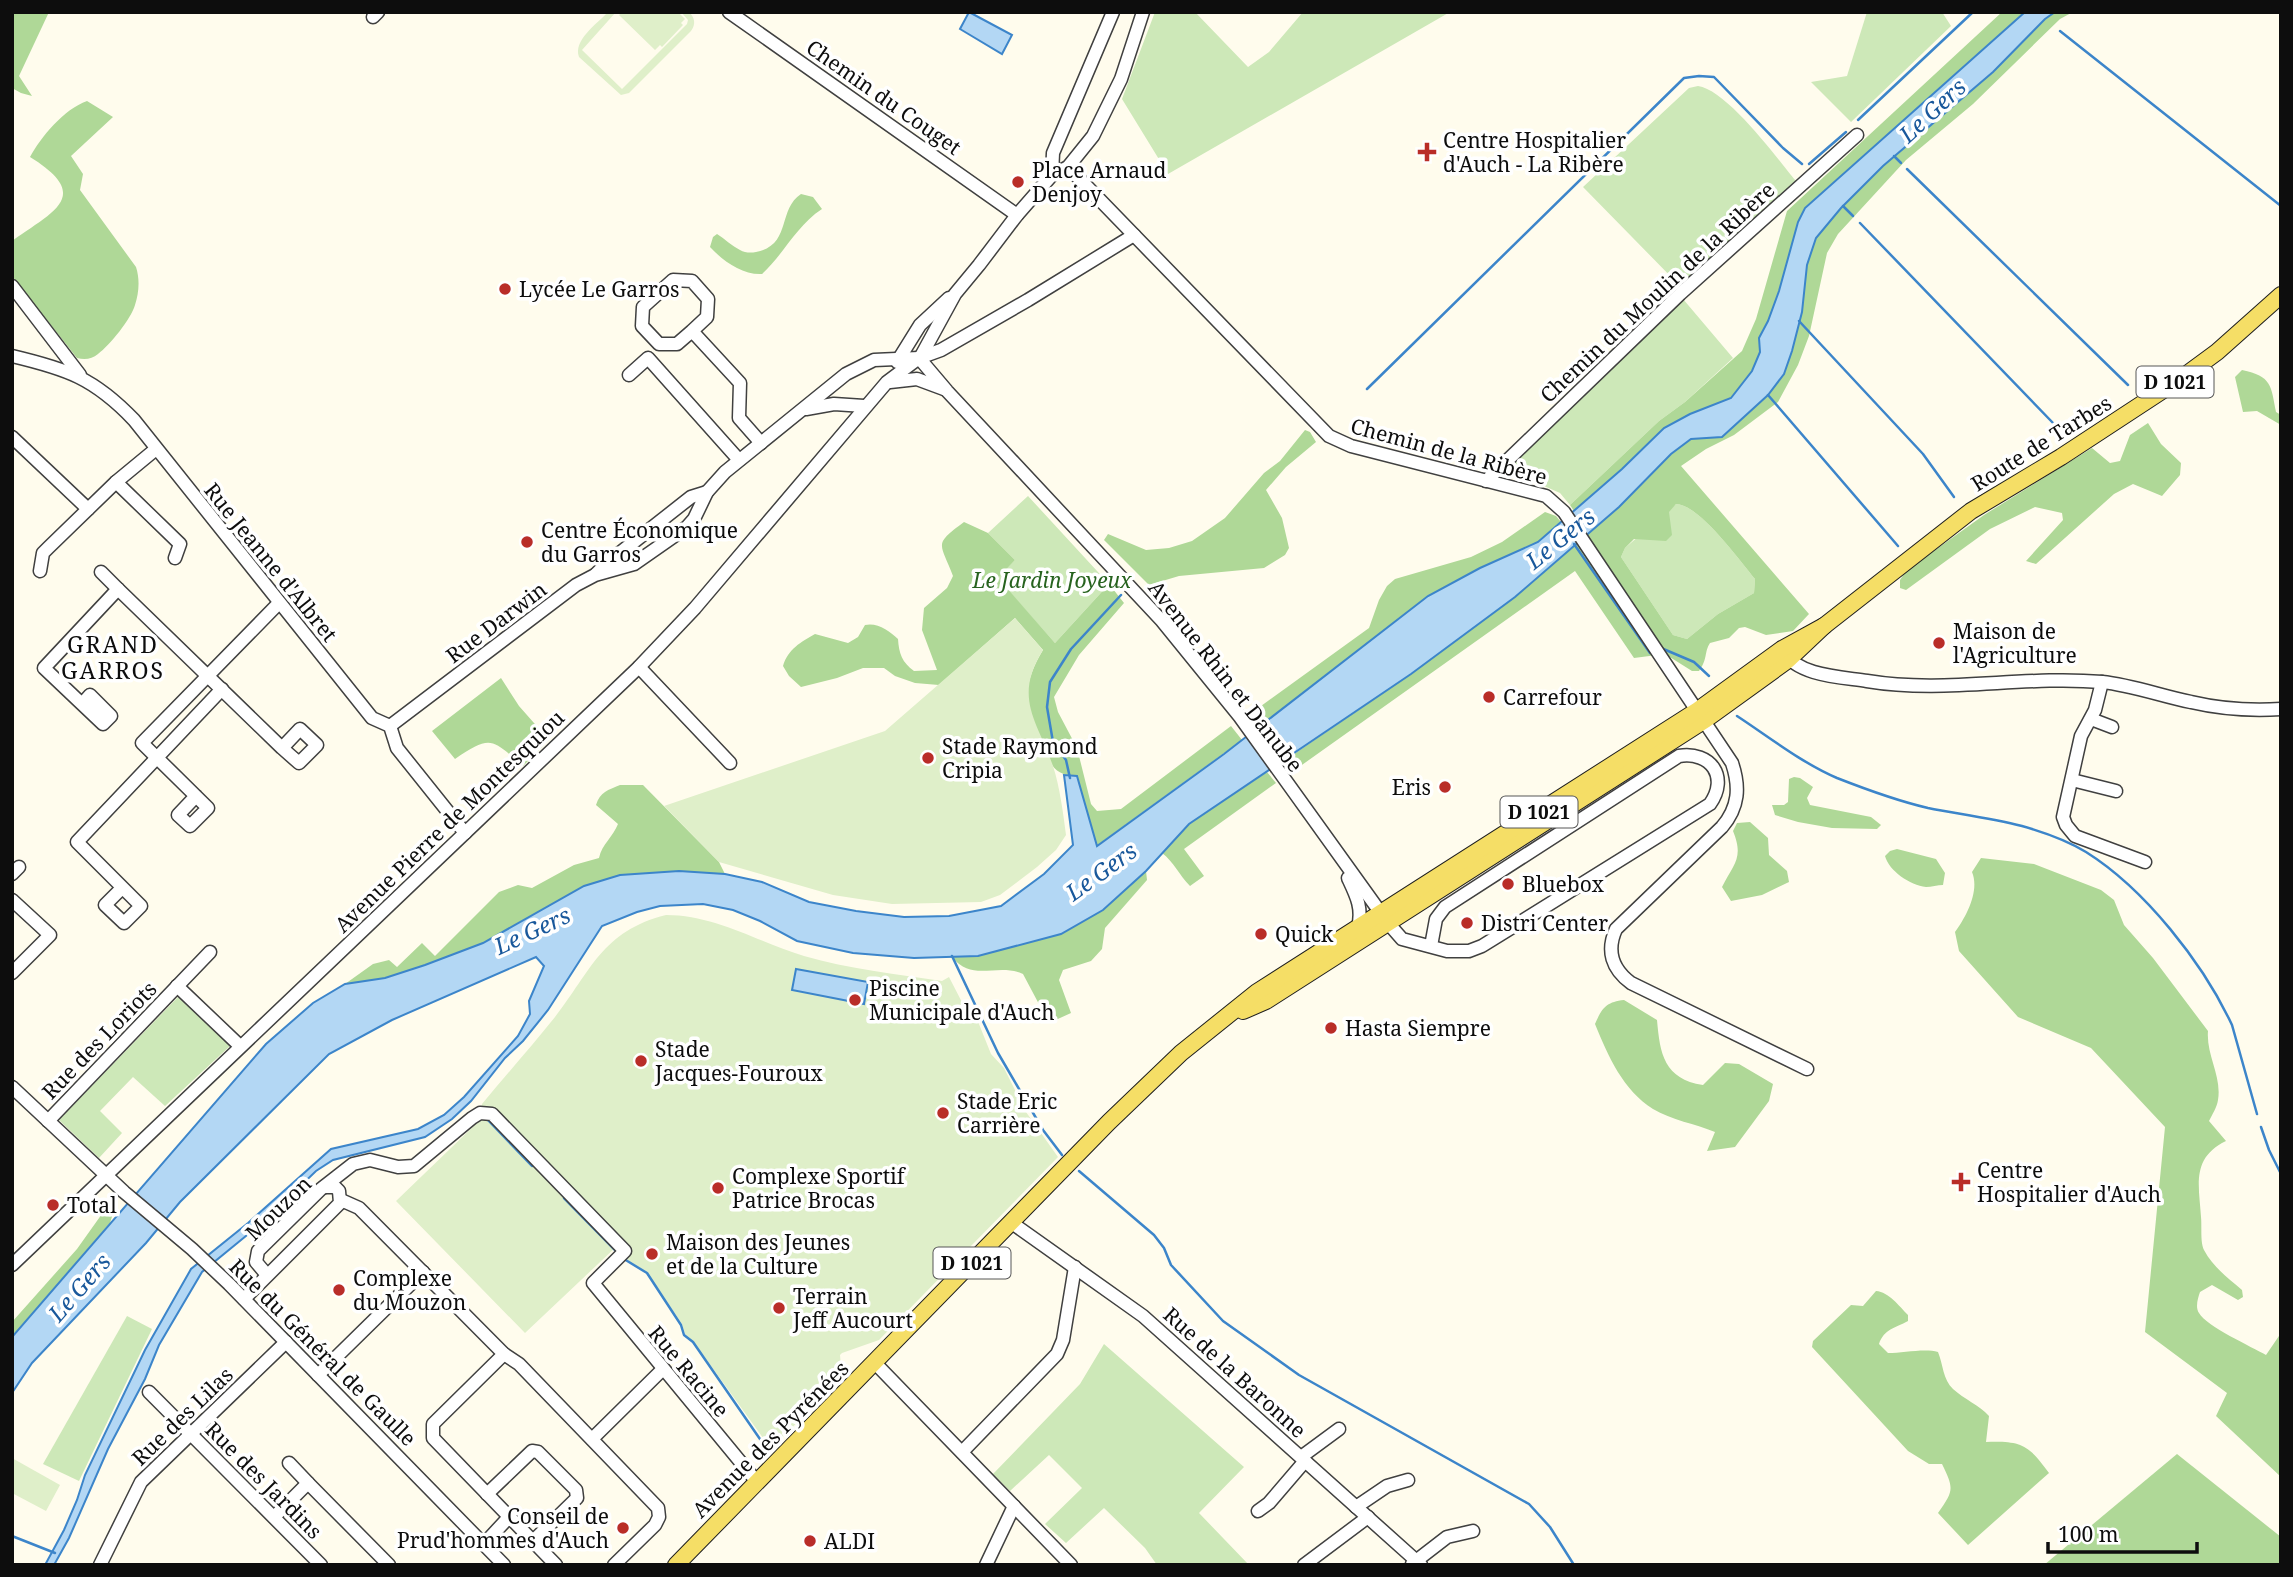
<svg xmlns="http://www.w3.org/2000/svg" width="2293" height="1577" font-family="'Noto Serif',serif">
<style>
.green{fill:#cde8b8}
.forest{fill:#afd897;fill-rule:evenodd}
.pitch{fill:#dfefc9}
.water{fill:#b3d7f4;stroke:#3c85ca;stroke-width:2}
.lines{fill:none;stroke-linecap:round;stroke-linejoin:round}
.stream{stroke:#3c85ca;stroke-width:2.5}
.minor-casing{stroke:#404040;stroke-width:15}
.major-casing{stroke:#1e1e1e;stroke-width:18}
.minor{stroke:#fff;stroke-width:12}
.major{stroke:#f5de66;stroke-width:16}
.poi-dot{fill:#b92d28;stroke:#fff;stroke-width:2.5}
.labels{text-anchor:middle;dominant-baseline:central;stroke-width:7;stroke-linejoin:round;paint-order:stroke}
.shield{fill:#fff;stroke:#565656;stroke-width:2}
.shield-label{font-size:19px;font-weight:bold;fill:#0d0d0d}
.street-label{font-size:21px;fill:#0d0d0d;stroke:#fff}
.poi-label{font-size:21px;fill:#0d0d0d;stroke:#fff;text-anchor:start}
.park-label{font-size:21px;font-style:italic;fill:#27631f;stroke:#fff}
.water-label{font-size:23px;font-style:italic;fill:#19589b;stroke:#fff}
.neighbourhood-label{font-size:23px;letter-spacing:2px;fill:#0d0d0d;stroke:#fff}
</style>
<rect width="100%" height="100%" fill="#fffced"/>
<!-- green -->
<g class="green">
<path d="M1155 12H1195L1248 67 1269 52 1303 12H1450L1168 174 1122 99Z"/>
<path d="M1867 12H1942L1951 26 1851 122 1811 82 1847 76Z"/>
<path d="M1698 86C1727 90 1776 157 1796 181L1681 287 1583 187 1689 88Z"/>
<path d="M1683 299 1733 358 1685 402 1659 421 1570 505 1560 493 1510 471 1509 466Z"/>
<path d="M1028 496 1109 584 1055 643 997 578 1015 560 988 533Z"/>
<path d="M1676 504C1700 505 1739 560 1755 579L1754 593 1718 614 1687 639 1673 635 1621 557 1625 548Z"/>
<path d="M178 997 230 1046 165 1106 133 1077 100 1111 122 1133 99 1158 59 1120Z"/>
<path d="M127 1316 152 1329 79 1481 43 1464Z"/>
<path d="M1104 1344 1244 1467 1199 1513 1249 1565H1157L1145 1548 1104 1508 1066 1543 1045 1524 1082 1488 1049 1455 1010 1491 993 1474 1080 1384Z"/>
</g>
<!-- forest -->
<g class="forest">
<path d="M12 12H49L19 76 32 96 21 93 12 88Z"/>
<path d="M2002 12H2025L1805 208 1798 222 1779 291 1768 321 1759 338 1760 352 1752 371 1731 398 1690 414 1664 428 1622 469 1574 511 1570 505 1659 421 1685 402 1742 351 1756 319 1787 211Z"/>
<path d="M2055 12H2073L2060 19 1973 104 1906 160 1838 234 1827 253 1809 336 1798 365 1778 402 1734 435 1706 449 1681 466 1809 614 1793 631 1766 635 1745 627 1739 628 1729 638 1710 643C1704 652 1708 659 1699 671H1692L1665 654 1634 658 1575 571 1292 772 1284 761 1411 674 1515 597 1619 507 1671 454 1691 439 1722 437 1768 395 1802 312 1807 265 1816 238 1841 208 1883 166 1993 72 2045 19ZM1676 504C1700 505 1739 560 1755 579L1754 593 1718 614 1687 639 1673 635 1621 557 1625 548 1634 539 1666 541 1672 535 1669 512Z"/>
<path d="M87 101 113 117 71 156 83 174 80 190 136 267C140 279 139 293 135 305 131 319 110 345 98 354 92 359 85 360 77 358L12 276V241C54 211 93 196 30 157 41 137 64 109 87 101Z"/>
<path d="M801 194 813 197 822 209C796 226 784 254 762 274 742 275 723 261 710 247L713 237 717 234C725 239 732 246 740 250 745 253 751 253 756 252 792 245 777 210 801 194Z"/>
<path d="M2242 370C2272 376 2271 386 2276 412L2281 415V425L2257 411 2243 412 2235 377Z"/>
<path d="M2148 423 2161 444 2181 463 2180 475 2162 496 2133 484 2114 494 2036 564 2026 561 2063 520 2062 513 2035 507 1990 529 1906 590 1900 588V580L1906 571 1984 515 2092 448 2110 463 2120 461 2130 435Z"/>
<path d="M1305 430 1310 432 1316 442 1286 467 1266 490 1282 518 1289 548 1285 555 1264 568 1179 576 1149 585 1104 540 1108 534 1146 550 1169 548 1192 541 1225 518 1264 473 1280 461Z"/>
<path d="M1545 512 1556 516 1561 522 1538 542 1480 568 1428 596 1259 727 1250 714 1369 628 1379 600 1387 586 1395 579 1471 557 1502 542Z"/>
<path d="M964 522 988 533 1015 560 998 578 1055 643 1109 584 1124 603 1079 655 1054 697 1058 712 1077 748 1091 804 1097 811 1121 809 1231 726 1242 740 1096 846 1077 777C1067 775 1058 774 1052 765 1047 757 1031 718 1028 708 1024 688 1033 666 1043 650L1015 618 939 685 915 683 895 676 884 668H863L837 678 801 687 789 676 783 666C788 649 801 642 815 634L848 643 858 637 865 625C877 622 890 631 898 639 899 654 902 662 914 671L937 670 922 630 924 608 947 588 953 576C940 542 933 545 964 522Z"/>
<path d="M501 678 519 706 549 740 523 766C491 738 491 735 455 759L432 731Z"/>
<path d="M1267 772 1276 783 1184 849 1204 876 1190 886C1179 875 1174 862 1162 853L1189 824Z"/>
<path d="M1794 777 1800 778 1813 787 1807 798 1810 805 1871 817 1881 825 1877 829 1832 828 1798 822 1775 815 1772 805H1784L1788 802 1789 779Z"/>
<path d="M620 785H643L719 862 725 874 679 871 531 917 483 943 425 965 385 978 345 984 373 964 389 960 397 967 422 943 435 956 499 892 518 885 532 888 574 865 599 858C602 844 613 837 618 824L596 805C600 792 608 790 620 785Z"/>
<path d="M1750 822 1768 838 1769 855 1787 871 1789 882 1762 895 1731 901 1722 887C1734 863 1744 858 1733 831L1737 823Z"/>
<path d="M1897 849 1936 859 1945 873 1943 885C1938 885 1931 887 1926 887 1910 885 1889 871 1885 856L1890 851Z"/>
<path d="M1981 858 2034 864 2101 890 2114 900 2124 925 2153 958 2208 1031C2206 1055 2222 1076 2218 1100 2217 1107 2212 1115 2209 1121L2226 1141C2191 1158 2199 1185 2201 1217 2202 1227 2200 1242 2204 1250 2213 1267 2228 1278 2242 1290L2243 1297 2238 1300 2212 1285 2200 1292C2198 1298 2195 1307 2199 1313 2206 1326 2252 1347 2266 1355L2281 1333V1477L2216 1416 2227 1393 2145 1332 2165 1127 2091 1048 2018 1017 1959 951 1955 932C1966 917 1980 891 1972 872Z"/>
<path d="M1146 871 1147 880 1105 928 1102 949 1091 961 1063 970 1059 980 1071 1013 1049 1023 1023 974C997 962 973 983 952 957L978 956 1103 910Z"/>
<path d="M1624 1000 1657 1020C1660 1054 1664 1079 1703 1085L1725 1063 1739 1064 1773 1084 1769 1101 1735 1147 1707 1151 1715 1132C1696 1124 1671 1120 1653 1109 1623 1090 1608 1056 1595 1024 1602 1008 1606 1002 1624 1000Z"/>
<path d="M114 1197 115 1207 110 1223 12 1337V1322L77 1249Z"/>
<path d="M1876 1291C1889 1292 1899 1306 1908 1315V1321C1895 1328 1884 1329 1879 1344L1888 1353C1903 1353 1925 1348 1938 1352 1943 1364 1943 1380 1953 1389 1964 1399 1979 1405 1989 1416L1986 1442C2021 1441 2028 1444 2049 1473L1968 1545 1938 1513C1954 1490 1954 1489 1942 1464H1929L1908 1451 1812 1347 1813 1341 1851 1305 1863 1306Z"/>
<path d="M2177 1454 2281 1537V1565H2044Z"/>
</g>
<!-- pitch -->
<g class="pitch">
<path d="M608 12H616L582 50 622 89 687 24 688 20 681 12H689C695 18 696 24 691 31L629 93 621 95 579 57C573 40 597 24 608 12Z"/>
<path d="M622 12H678L685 19 681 23 683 25 662 47 660 45 655 50 619 15Z"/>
<path d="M1015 618 1043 650C1013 698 1037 720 1053 766 1060 788 1063 812 1066 835L1056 850 1037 867 1000 895 981 902 892 904 833 895 719 862 664 806 885 731Z"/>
<path d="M666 915C715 915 758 942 804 956 849 969 896 974 942 981L949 977 966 1010 973 1009 991 1054 1004 1068 1026 1112 1058 1157 879 1340 842 1353 840 1355 842 1377 771 1449 693 1341 685 1334 682 1324 647 1272 630 1262 616 1247 525 1333 396 1201 479 1121 482 1104C506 1075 531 1047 555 1017 591 971 602 931 666 915Z"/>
<path d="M12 1458 60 1485 46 1511 12 1493Z"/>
</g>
<!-- water -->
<g class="water">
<path d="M969 12 1012 35 1002 54 960 29Z"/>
<path d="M2025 12H2055L2045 19 1993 72 1883 166 1841 208 1816 238 1807 265 1802 312 1792 351 1784 374 1768 395 1722 437 1691 439 1671 454 1619 507 1515 597 1411 674 1189 824 1146 871 1103 910 1061 934 978 956 914 958 853 953 797 941 760 921 733 910 703 904 660 906 637 912 602 926 548 1010 523 1041 505 1058 471 1101 452 1119 425 1137 333 1160 316 1171 263 1222 202 1272 159 1345 145 1379 108 1449 69 1538 54 1565H45L64 1530 77 1500 85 1475 145 1350 191 1269 248 1223 331 1149 418 1129 444 1115 464 1097 518 1036 530 1014 529 1001 544 966 536 957 392 1020 329 1054 180 1202 146 1243 32 1363 12 1393V1337L266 1044 313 1003 345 984 385 978 425 965 483 943 584 886 620 875 679 871 725 874 762 882 809 902 856 911 904 917 949 916 1001 906 1044 874 1073 845 1064 775 1077 776 1097 846 1224 754 1428 596 1480 568 1538 542 1622 469 1664 428 1690 414 1731 398 1752 371 1760 352 1759 338 1768 321 1779 291 1798 222 1805 208Z"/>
<path d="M796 969 868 982 864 1004 792 990Z"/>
</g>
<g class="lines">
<!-- stream -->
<g class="stream">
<path d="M2060 31 2281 206"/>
<path d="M1858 120 1973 12"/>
<path d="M1894 156 1901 163"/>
<path d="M1809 164 1846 132"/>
<path d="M1907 169 2128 385"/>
<path d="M1843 206 1853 216"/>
<path d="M1860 223 2054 424"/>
<path d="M1799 321 1923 454 1954 497"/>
<path d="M1367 389 1684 78 1699 76 1714 77 1783 148 1802 164"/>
<path d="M1768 395 1898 546"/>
<path d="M1574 544 1650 653"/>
<path d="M1661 648 1694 662 1709 676"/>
<path d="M1737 716C1769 737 1802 763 1837 778 1865 789 1898 801 1928 808 1959 814 1991 818 2022 826 2043 832 2068 841 2086 852 2145 889 2203 963 2232 1025L2257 1114"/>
<path d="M1070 778 1066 760 1053 742 1047 707 1050 682 1071 649 1121 595"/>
<path d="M952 956 998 1053 1043 1130 1062 1155"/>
<path d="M486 1118 532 1166"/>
<path d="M2261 1127 2269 1150 2281 1174"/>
<path d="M1079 1171 1154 1235 1164 1248 1171 1265 1223 1321 1299 1375 1529 1504 1550 1527 1574 1565"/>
<path d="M564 1198 616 1251"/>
<path d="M624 1259 647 1273 681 1325 684 1335 693 1342 762 1442"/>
<path d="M12 1536 55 1553"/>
</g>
<defs>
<g id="minor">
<path d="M729 12 1017 215"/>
<path d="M373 17 378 12"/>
<path d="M1068 167 1329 436 1351 446 1546 496 1564 512 1732 763C1740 787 1739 807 1722 827L1616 929C1606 951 1612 969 1631 983L1807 1069"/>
<path d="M1052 175 1053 153 1113 12"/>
<path d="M12 286 80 375"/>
<path d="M692 331 677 344H659L642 326 643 307 673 280 692 281 708 299 707 317 692 331 740 383 739 418 761 443"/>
<path d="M12 356C67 369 94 378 134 420L372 718 390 726 397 748 465 833"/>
<path d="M919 358 947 391 1162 621 1240 717 1388 923 1402 939 1447 951H1469L1482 946 1710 804C1729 777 1711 751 1679 756L1445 907 1436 919 1431 946"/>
<path d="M920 358 955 294 979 265 1017 215 1052 175 1068 167 1093 136 1121 79 1143 12"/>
<path d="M897 362 920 325 949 298"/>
<path d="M629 375 648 358 739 460"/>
<path d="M890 382 917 379 944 389"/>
<path d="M806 409 834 404 864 406"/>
<path d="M12 437 88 509"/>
<path d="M1486 481 1680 294 1857 135"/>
<path d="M116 482 180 544 175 558"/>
<path d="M40 571 43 553 48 548 116 482 156 449"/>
<path d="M101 572 118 589 282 748 299 763 317 745 300 729 282 748"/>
<path d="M596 574 607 563 691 497 707 492"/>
<path d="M1784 652C1798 676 1842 677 1867 681 1945 694 2024 675 2102 682 2132 685 2161 696 2191 702 2221 709 2250 711 2281 709"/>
<path d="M639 667 730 763"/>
<path d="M2102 682 2095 710 2081 736 2063 817 2066 825 2075 836 2145 862"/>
<path d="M82 704 90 695 111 716 103 724 44 668 118 589"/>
<path d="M2091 719 2112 727"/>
<path d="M390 726 576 585 595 575 634 564 687 527 694 519 707 492 725 472 846 374 874 360 919 358"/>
<path d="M2072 780 2116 791"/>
<path d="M196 796 178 815 190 826 208 808 142 743 279 603"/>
<path d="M12 874 19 867"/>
<path d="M1348 878C1356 895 1363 908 1358 927"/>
<path d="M122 888 105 905 124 923 141 906 77 842 222 689"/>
<path d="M12 900 50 935 12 973"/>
<path d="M177 986 240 1046"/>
<path d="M12 1087 124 1192 192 1249 229 1284 504 1565"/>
<path d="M48 1121 210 952"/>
<path d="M341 1200 359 1208 504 1354 519 1364 658 1508 659 1517 655 1525 614 1565"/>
<path d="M1012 1223 1143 1316 1421 1565"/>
<path d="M12 1265 639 667 695 608 887 382 919 358 941 350 1028 300 1134 235"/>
<path d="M267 1275 256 1262 258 1251 321 1189 353 1164 370 1160 398 1167 414 1166 472 1118 480 1113 492 1114 625 1251 593 1283 757 1482"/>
<path d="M244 1299 340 1203 339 1191 335 1187H324"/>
<path d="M504 1354 433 1424V1438L556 1565"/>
<path d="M875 1363 1071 1565"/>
<path d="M318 1375 423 1272"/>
<path d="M149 1392 321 1565"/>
<path d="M592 1439 663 1369"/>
<path d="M962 1452 1057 1354 1063 1340 1075 1267"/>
<path d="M1301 1457 1339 1429"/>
<path d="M289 1463 308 1483"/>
<path d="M487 1494 532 1451 538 1452 576 1490 577 1498 533 1541"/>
<path d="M1356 1507 1387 1486 1408 1480"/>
<path d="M1258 1511 1269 1503 1305 1461"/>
<path d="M274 1517 308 1483 389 1565"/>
<path d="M484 1544 509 1517"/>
<path d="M1412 1564 1447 1537 1473 1531"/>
<path d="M100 1565 141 1482 286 1342"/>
<path d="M986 1565 1014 1506"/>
<path d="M1304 1565 1368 1517"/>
</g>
<g id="major">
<path d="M1243 1011 1266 1001 1705 720 1788 660 1824 626 1971 511 2061 457 2183 377 2217 352 2281 295"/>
<path d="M676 1565 1109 1122 1181 1053 1257 992 1698 710 1782 649 1824 626"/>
</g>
</defs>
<!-- minor casing -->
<use href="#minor" class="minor-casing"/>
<!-- major casing -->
<use href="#major" class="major-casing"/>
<!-- minor -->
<use href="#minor" class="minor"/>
<!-- major -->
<use href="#major" class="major"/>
</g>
<!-- markers -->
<g class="poi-dot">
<path d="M1423.5 141.5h7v7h7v7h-7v7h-7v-7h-7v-7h7z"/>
<circle cx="1018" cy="182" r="7"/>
<circle cx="505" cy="289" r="7"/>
<circle cx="527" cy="542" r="7"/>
<circle cx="1939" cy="643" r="7"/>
<circle cx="1489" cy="697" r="7"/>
<circle cx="928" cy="758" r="7"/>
<circle cx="1445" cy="787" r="7"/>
<circle cx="1508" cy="884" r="7"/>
<circle cx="1467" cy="923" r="7"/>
<circle cx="1261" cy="934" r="7"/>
<circle cx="855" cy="1000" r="7"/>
<circle cx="1331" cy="1028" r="7"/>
<circle cx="641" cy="1061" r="7"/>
<circle cx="943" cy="1113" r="7"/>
<path d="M1957.5 1171.5h7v7h7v7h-7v7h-7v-7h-7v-7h7z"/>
<circle cx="718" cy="1188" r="7"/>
<circle cx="53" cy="1205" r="7"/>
<circle cx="652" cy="1254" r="7"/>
<circle cx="339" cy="1290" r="7"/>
<circle cx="779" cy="1308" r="7"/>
<circle cx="623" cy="1528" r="7"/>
<circle cx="810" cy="1541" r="7"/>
</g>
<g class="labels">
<!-- shield labels -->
<g class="shield">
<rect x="2136.5" y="366.5" width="77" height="31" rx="5"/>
<rect x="1500.5" y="796.5" width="77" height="31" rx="5"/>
<rect x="933.5" y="1247.5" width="77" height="31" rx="5"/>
</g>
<g class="shield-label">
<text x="2175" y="382">D 1021</text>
<text x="1539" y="812">D 1021</text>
<text x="972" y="1263">D 1021</text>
</g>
<!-- street labels -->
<g class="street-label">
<text transform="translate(884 97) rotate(35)">Chemin du Couget</text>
<text transform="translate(1657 292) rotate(-43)">Chemin du Moulin de la Ribère</text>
<text transform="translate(2041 443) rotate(-32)">Route de Tarbes</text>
<text transform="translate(1449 451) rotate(15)">Chemin de la Ribère</text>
<text transform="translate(271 562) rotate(51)">Rue Jeanne d'Albret</text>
<text transform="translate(496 622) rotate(-37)">Rue Darwin</text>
<text transform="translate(1226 676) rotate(52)">Avenue Rhin et Danube</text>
<text transform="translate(449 821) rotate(-44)">Avenue Pierre de Montesquiou</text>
<text transform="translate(99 1040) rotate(-46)">Rue des Loriots</text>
<text transform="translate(278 1208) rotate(-44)">Mouzon</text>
<text transform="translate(323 1352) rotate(45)">Rue du Général de Gaulle</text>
<text transform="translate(689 1371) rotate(50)">Rue Racine</text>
<text transform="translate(1235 1372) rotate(42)">Rue de la Baronne</text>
<text transform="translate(182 1416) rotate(-44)">Rue des Lilas</text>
<text transform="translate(770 1439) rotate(-45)">Avenue des Pyrénées</text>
<text transform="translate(264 1480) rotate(45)">Rue des Jardins</text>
</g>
<!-- poi labels -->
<g class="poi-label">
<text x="1443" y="140">Centre Hospitalier<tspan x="1443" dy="24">d'Auch - La Ribère</tspan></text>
<text x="1032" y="170">Place Arnaud<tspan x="1032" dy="24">Denjoy</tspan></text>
<text x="519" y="289">Lycée Le Garros</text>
<text x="541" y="530">Centre Économique<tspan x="541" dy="24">du Garros</tspan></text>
<text x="1953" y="631">Maison de<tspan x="1953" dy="24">l'Agriculture</tspan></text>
<text x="1503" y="697">Carrefour</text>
<text x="942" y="746">Stade Raymond<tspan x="942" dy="24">Cripia</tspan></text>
<text x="1431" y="787" text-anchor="end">Eris</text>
<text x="1522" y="884">Bluebox</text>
<text x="1481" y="923">Distri Center</text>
<text x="1275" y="934">Quick</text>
<text x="869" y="988">Piscine<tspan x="869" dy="24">Municipale d'Auch</tspan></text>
<text x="1345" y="1028">Hasta Siempre</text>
<text x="655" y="1049">Stade<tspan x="655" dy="24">Jacques-Fouroux</tspan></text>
<text x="957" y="1101">Stade Eric<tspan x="957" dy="24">Carrière</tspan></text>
<text x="1977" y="1170">Centre<tspan x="1977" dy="24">Hospitalier d'Auch</tspan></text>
<text x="732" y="1176">Complexe Sportif<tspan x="732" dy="24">Patrice Brocas</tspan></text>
<text x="67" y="1205">Total</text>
<text x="666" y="1242">Maison des Jeunes<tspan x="666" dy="24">et de la Culture</tspan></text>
<text x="353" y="1278">Complexe<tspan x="353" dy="24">du Mouzon</tspan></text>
<text x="793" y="1296">Terrain<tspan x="793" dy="24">Jeff Aucourt</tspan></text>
<text x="609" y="1516" text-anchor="end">Conseil de<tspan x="609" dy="24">Prud'hommes d'Auch</tspan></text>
<text x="824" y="1541">ALDI</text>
</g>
<!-- park labels -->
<g class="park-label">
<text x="1052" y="580">Le Jardin Joyeux</text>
</g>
<!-- water labels -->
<g class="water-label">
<text transform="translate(1932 110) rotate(-43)">Le Gers</text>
<text transform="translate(1560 538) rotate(-39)">Le Gers</text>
<text transform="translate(1101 871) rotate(-36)">Le Gers</text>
<text transform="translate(532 930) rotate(-25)">Le Gers</text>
<text transform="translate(79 1287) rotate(-49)">Le Gers</text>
</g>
<!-- neighbourhood labels -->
<g class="neighbourhood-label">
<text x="113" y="644">GRAND<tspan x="113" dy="26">GARROS</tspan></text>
</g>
</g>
<!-- border -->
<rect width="2293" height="1577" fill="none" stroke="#0d0d0d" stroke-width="28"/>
<!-- scale -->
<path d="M2048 1542v10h149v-10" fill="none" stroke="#0d0d0d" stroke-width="3.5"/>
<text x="2058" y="1542" font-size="21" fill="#0d0d0d" stroke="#ffffff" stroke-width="5" paint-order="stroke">100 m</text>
</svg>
